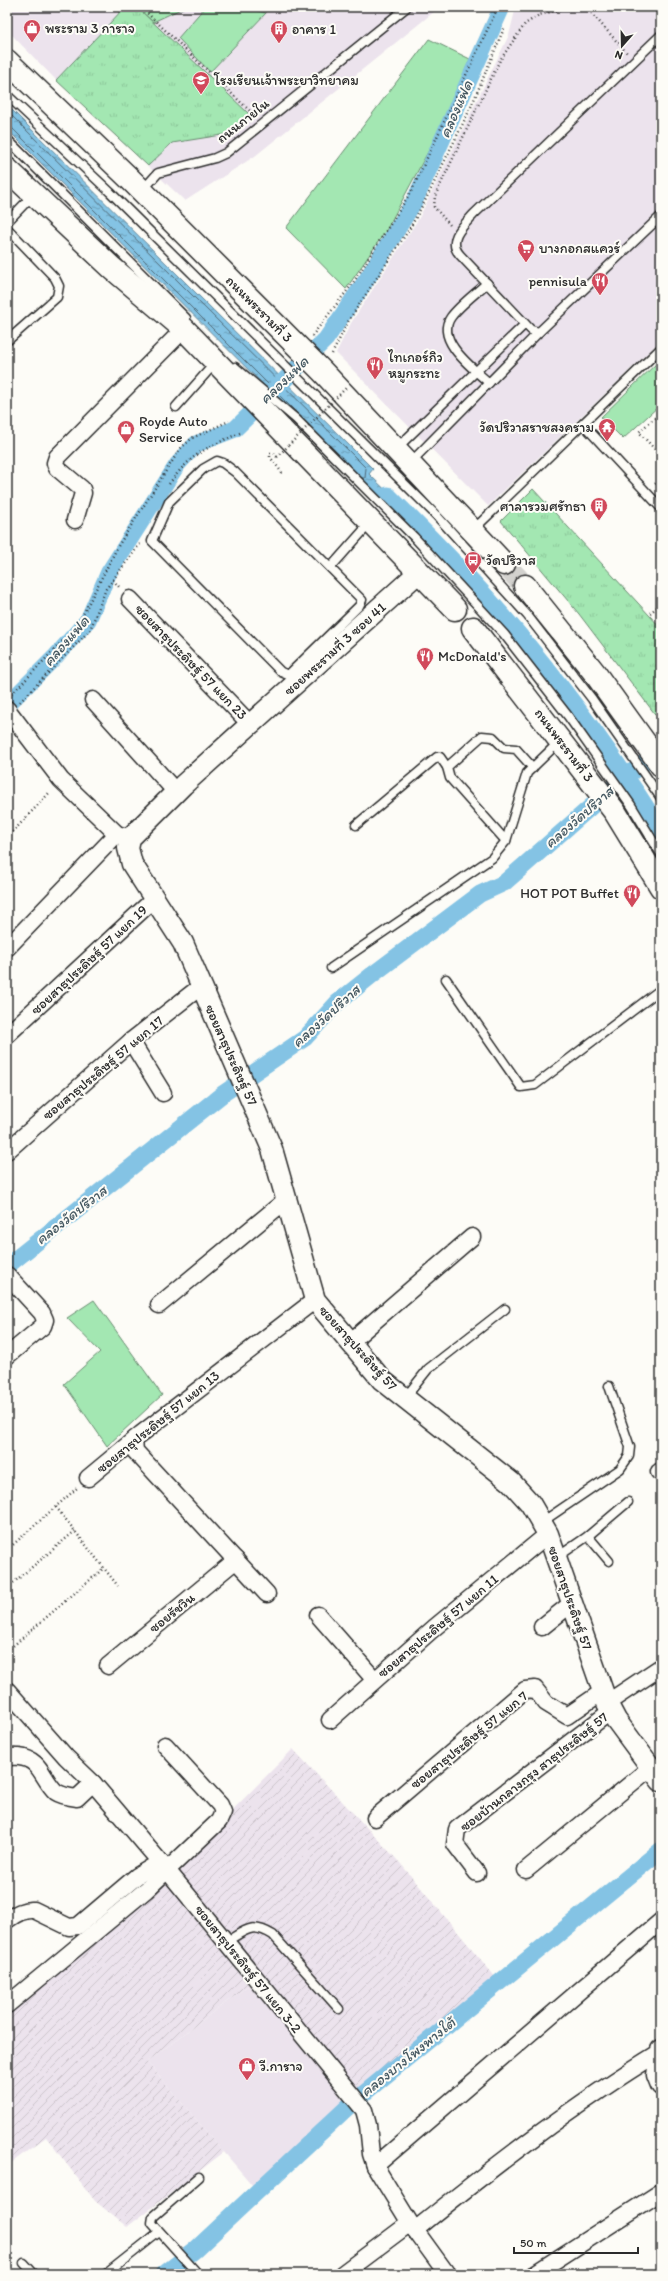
<svg xmlns="http://www.w3.org/2000/svg" width="668" height="2281" font-family="Itim,'Playpen Sans Thai',sans-serif">
<style>
.built{fill:#ece3ed}
.industrial{fill:url(#industrial-furrows)}
.grass{fill:url(#grass-tufts);stroke:#67896e}
.garden{fill:#a3e7b2;stroke:#67896e}
.water{fill:url(#water-ripples);stroke:#60869a}
.lines{fill:none;stroke-linecap:round;stroke-linejoin:round}
.shore{stroke:#4f6875;stroke-width:1}
.canal{stroke:#84c3e4;stroke-width:17}
.primary-tunnel{stroke:#d3d2ce;stroke-width:22;stroke-dasharray:22 11;stroke-linecap:butt}
.service-casing{stroke:#2b2b2b;stroke-width:11}
.minor-casing{stroke:#2b2b2b;stroke-width:19}
.tertiary-casing{stroke:#2b2b2b;stroke-width:23}
.primary-casing{stroke:#2b2b2b;stroke-width:25}
.path{stroke:#2b2b2b;stroke-width:2.5;stroke-dasharray:1 3;stroke-linecap:butt}
.service{stroke:#fdfcf7;stroke-width:8}
.minor{stroke:#fdfcf7;stroke-width:16}
.tertiary{stroke:#fdfcf7;stroke-width:20}
.primary{stroke:#fdfcf7;stroke-width:22}
.path-bridge{stroke:#2b2b2b;stroke-width:2.5;stroke-dasharray:1 3;stroke-linecap:butt}
.labels{text-anchor:middle;dominant-baseline:central;stroke-width:4;stroke-linejoin:round;paint-order:stroke}
.poi-label{font-size:14px;fill:#2b2b2b;stroke:#fdfcf7;text-anchor:start}
.street-label{font-size:14px;fill:#2b2b2b;stroke:#fdfcf7}
.water-label{font-size:15px;font-style:italic;fill:#465962;stroke:#fdfcf7}
</style>
<defs>
<pattern id="industrial-furrows" width="10" height="10" patternUnits="userSpaceOnUse"><rect width="10" height="10" fill="#ece3ed"/><path d="M-1 1l2-2M0 10L10 0M9 11l2-2" fill="none" stroke="#cbc3cb"/></pattern>
<pattern id="grass-tufts" width="24" height="20" patternUnits="userSpaceOnUse"><rect width="24" height="20" fill="#a3e7b2"/><path d="M3 7l-1-3M5 7V3M7 7l1-3M15 17l-1-3M17 17v-4M19 17l1-3" fill="none" stroke="#8cc699"/></pattern>
<pattern id="water-ripples" width="26" height="14" patternUnits="userSpaceOnUse"><rect width="26" height="14" fill="#84c3e4"/><path d="M2 4q2-2 4 0t4 0M15 11q2-2 4 0t4 0" fill="none" stroke="#6c9fb9"/></pattern>
</defs>
<rect width="100%" height="100%" fill="#fdfcf7"/>
<filter id="ink" filterUnits="userSpaceOnUse"><feTurbulence type="fractalNoise" baseFrequency=".025" numOctaves="2"/><feDisplacementMap in="SourceGraphic" scale="8" xChannelSelector="R" yChannelSelector="G"/><feConvolveMatrix kernelMatrix="1 2 1 2 8 2 1 2 1" color-interpolation-filters="sRGB"/></filter>
<g filter="url(#ink)">
<!-- built -->
<g class="built">
<path d="M12 7H440L255 156 185 201 56 80 7 30V12Z"/>
<path d="M516 7H661V340L488 506 336 353 351 323 419 218 509 35Z"/>
<path d="M249 1985 348 2101 253 2186 147 2062Z"/>
</g>
<!-- industrial -->
<g class="industrial">
<path d="M293 1749 400 1863 497 1979 360 2091 174 1869Z"/>
<path d="M163 1879 249 1985 147 2062 224 2152 127 2227 95 2201 46 2137 7 2166V2008Z"/>
</g>
<!-- grass -->
<g class="grass">
<path d="M125 7H137L249 114 228 134 172 143 148 166 56 80Z"/>
<path d="M533 489 661 628V722L579 614 501 521Z"/>
</g>
<!-- garden -->
<g class="garden">
<path d="M137 7H185L153 22Z"/>
<path d="M205 7H244L266 13 210 72 178 38Z"/>
<path d="M429 39 470 59 440 129 387 229 346 289 286 228Z"/>
<path d="M661 359V404L623 439 601 417Z"/>
<path d="M94 1300 162 1395 107 1446 64 1384 100 1352 67 1318Z"/>
</g>
<!-- water -->
<path class="water" d="M7 105 373 469 369 474 406 510 397 518 7 129Z"/>
<g class="lines">
<!-- shore -->
<path class="shore" d="M7 111 366 468 365 478H362L12 128 7 127"/>
<!-- canal -->
<g class="canal">
<path d="M388 495C425 532 463 569 497 609 557 677 612 753 661 830"/>
<path d="M7 705 56 656 88 620 109 572 177 465 196 444 235 429 326 339 367 279 415 200 502 7"/>
<path d="M7 1266 224 1093 305 1038 337 1003 372 975 480 894 504 883 626 776 661 751"/>
<path d="M164 2274 195 2250 351 2104 661 1850"/>
</g>
<!-- primary-tunnel -->
<path class="primary-tunnel" d="M504 564 525 586"/>
<defs>
<g id="service">
<path d="M661 35 474 214C464 225 446 240 460 255L531 330 539 332 661 216"/>
<path d="M7 95 110 192 436 515 527 615 592 699 661 798"/>
<path d="M7 139 186 318"/>
<path d="M142 191 158 173 215 158 226 153 407 7"/>
<path d="M7 222 33 195"/>
<path d="M7 228 55 278 59 286 57 297 7 341"/>
<path d="M487 283C475 294 460 305 451 317 434 340 474 369 489 383"/>
<path d="M235 367 296 419 414 537 504 634 568 716 631 805 661 854"/>
<path d="M176 407 215 363"/>
<path d="M583 424 661 508"/>
<path d="M397 448 525 324"/>
<path d="M217 461 223 463 235 472 362 600 359 606 288 675 281 672 152 541 169 502 203 469Z"/>
<path d="M410 463 539 332"/>
<path d="M473 530 661 348"/>
<path d="M331 567 370 523"/>
<path d="M356 825 437 757H440L447 767"/>
<path d="M506 841 450 778 447 767 482 736 493 737 504 748 516 749 533 768"/>
<path d="M331 968 492 858 506 841 527 773 559 742"/>
<path d="M446 979 521 1087 535 1085 661 989"/>
<path d="M405 1398 428 1369 505 1309"/>
<path d="M542 1522 620 1469 629 1456 630 1447 609 1386"/>
<path d="M588 1536 628 1502"/>
<path d="M556 1558 588 1536 609 1561"/>
<path d="M226 1942C246 1930 251 1922 273 1935L339 2009"/>
<path d="M24 2263 34 2274"/>
<path d="M106 2274 159 2232"/>
<path d="M198 2274 152 2223 153 2217 199 2177"/>
</g>
<g id="minor">
<path d="M75 520 83 493 82 489 57 468 55 463 57 457 184 329"/>
<path d="M130 599 251 725"/>
<path d="M93 700 176 792"/>
<path d="M7 709 61 780 117 834 130 838"/>
<path d="M7 948 117 834"/>
<path d="M7 1035 153 900"/>
<path d="M131 1041 163 1093"/>
<path d="M7 1151 131 1041 200 987"/>
<path d="M7 1275 42 1313 45 1320 43 1326 7 1356"/>
<path d="M159 1305 286 1200"/>
<path d="M349 1343 472 1237"/>
<path d="M134 1440 135 1451 267 1594"/>
<path d="M659 1472 661 1471"/>
<path d="M88 1478 141 1434 315 1300"/>
<path d="M318 1615 374 1679"/>
<path d="M542 1627 572 1603"/>
<path d="M108 1666 236 1560"/>
<path d="M7 1690 66 1757 93 1783 167 1870 364 2110 368 2125 371 2154 375 2166 410 2223 447 2274"/>
<path d="M607 1703 661 1667"/>
<path d="M330 1720 434 1628 548 1534"/>
<path d="M7 1758C11 1756 15 1757 19 1757 41 1759 42 1779 56 1792 62 1796 70 1797 77 1798L93 1783"/>
<path d="M375 1818 525 1690 535 1689 546 1703 567 1716 602 1692"/>
<path d="M526 1870 650 1768"/>
<path d="M477 1873 455 1844 457 1829 611 1711"/>
<path d="M7 1920C16 1914 23 1909 34 1910L69 1927 78 1926 137 1876 160 1862"/>
<path d="M7 2005 146 1890 219 1821 223 1812 220 1805 165 1745"/>
<path d="M375 2166 661 1921"/>
<path d="M415 2230C493 2167 573 2105 660 2052"/>
<path d="M342 2274 410 2223"/>
<path d="M534 2274 661 2192"/>
</g>
<g id="tertiary">
<path d="M419 572 183 785 130 838 128 848 132 864 183 943 272 1149 315 1300 382 1380 511 1482 530 1503 548 1534 607 1703 616 1720 661 1781"/>
<path d="M661 2050 657 2075 661 2085"/>
</g>
<g id="primary">
<path d="M7 61 130 179 322 371 504 564"/>
<path d="M7 169 112 268 184 329 455 609"/>
<path d="M525 586 594 672 661 765"/>
<path d="M473 628 615 812 661 887"/>
</g>
</defs>
<!-- service casing -->
<use href="#service" class="service-casing"/>
<!-- minor casing -->
<use href="#minor" class="minor-casing"/>
<!-- tertiary casing -->
<use href="#tertiary" class="tertiary-casing"/>
<!-- primary casing -->
<use href="#primary" class="primary-casing"/>
<!-- path -->
<g class="path">
<path d="M145 7 144 10 253 114"/>
<path d="M586 7 627 53"/>
<path d="M450 225 434 207 435 196 500 60 525 24 539 15 569 7"/>
<path d="M312 336 353 283 412 190 498 7"/>
<path d="M332 354 349 320 410 228 427 197 471 107 505 26"/>
<path d="M661 412 639 432 661 456"/>
<path d="M277 457 274 453H270V457L283 474"/>
<path d="M169 484C192 453 206 448 240 433"/>
<path d="M655 484 661 479"/>
<path d="M113 580 120 588"/>
<path d="M650 613 661 604"/>
<path d="M12 694 77 626 118 546 180 449 192 438 229 421"/>
<path d="M20 702 90 630 106 589 140 544"/>
<path d="M7 838 50 792"/>
<path d="M56 1507 118 1586"/>
<path d="M7 1550 77 1488"/>
<path d="M7 1588 75 1531"/>
<path d="M7 1651 104 1568"/>
</g>
<!-- service -->
<use href="#service" class="service"/>
<!-- minor -->
<use href="#minor" class="minor"/>
<!-- tertiary -->
<use href="#tertiary" class="tertiary"/>
<!-- primary -->
<use href="#primary" class="primary"/>
<!-- path-bridge -->
<path class="path-bridge" d="M277 457 347 387"/>
</g>
</g>
<!-- icons -->
<defs>
<symbol id="shop-pin" viewBox="-11 -11 22 30"><path d="M0 17L-7.5 6A9.5 9.5 0 1 1 7.5 6Z" fill="#d1495b" stroke="#fdfcf7"/><path d="M-5-2.5h2.3a2.7 3.5 0 0 1 5.4 0H5L5.5 6h-11ZM-1.5-2.5h3a1.5 2.3 0 0 0-3 0Z" fill="#fff"/></symbol>
<symbol id="building-pin" viewBox="-11 -11 22 30"><path d="M0 17L-7.5 6A9.5 9.5 0 1 1 7.5 6Z" fill="#d1495b" stroke="#fdfcf7"/><path d="M-4-6H4V6H1V3H-1V6H-4ZM-2.5-4.3h1.7v1.8h-1.7ZM.8-4.3h1.7v1.8H.8ZM-2.5-1h1.7V.8h-1.7ZM.8-1h1.7V.8H.8Z" fill="#fff"/></symbol>
<symbol id="school-pin" viewBox="-11 -11 22 30"><path d="M0 17L-7.5 6A9.5 9.5 0 1 1 7.5 6Z" fill="#d1495b" stroke="#fdfcf7"/><path d="M0-5L7-2L0 1L-7-2ZM-4 1L0 2.5L4 1V4Q0 6-4 4Z" fill="#fff"/></symbol>
<symbol id="supermarket-pin" viewBox="-11 -11 22 30"><path d="M0 17L-7.5 6A9.5 9.5 0 1 1 7.5 6Z" fill="#d1495b" stroke="#fdfcf7"/><path d="M-6-5.5h2.5l.6 2H6L4.5 2H-2.5L-4.4-4H-6ZM-1.5 3.2a1.3 1.3 0 1 0 .1 0ZM3 3.2a1.3 1.3 0 1 0 .1 0Z" fill="#fff"/></symbol>
<symbol id="restaurant-pin" viewBox="-11 -11 22 30"><path d="M0 17L-7.5 6A9.5 9.5 0 1 1 7.5 6Z" fill="#d1495b" stroke="#fdfcf7"/><path d="M-5-6h1v4h1v-4h1v4h1v-4h1v5L-1.5 .5V6h-2V.5L-5-1ZM5-6V6H3V1.5H1.5Q1.5-4 5-6Z" fill="#fff"/></symbol>
<symbol id="temple-pin" viewBox="-11 -11 22 30"><path d="M0 17L-7.5 6A9.5 9.5 0 1 1 7.5 6Z" fill="#d1495b" stroke="#fdfcf7"/><path d="M0-6L5-2H3V0L6.5 2.5H4V6H1.5V3h-3V6H-4V2.5H-6.5L-3 0V-2H-5Z" fill="#fff"/></symbol>
<symbol id="bus-pin" viewBox="-11 -11 22 30"><path d="M0 17L-7.5 6A9.5 9.5 0 1 1 7.5 6Z" fill="#d1495b" stroke="#fdfcf7"/><path d="M-5-6H5V4H4V6H2V4H-2V6H-4V4H-5ZM-3.5-4V0h7V-4ZM-3.5 1.2v1.5H-2V1.2ZM2 1.2v1.5H3.5V1.2Z" fill="#fff"/></symbol>
</defs>
<g fill-rule="evenodd">
<use href="#shop-pin" x="22" y="18" width="20" height="27"/>
<use href="#building-pin" x="269" y="19" width="20" height="27"/>
<use href="#school-pin" x="191" y="70" width="20" height="27"/>
<use href="#supermarket-pin" x="516" y="238" width="20" height="27"/>
<use href="#restaurant-pin" x="590" y="271" width="20" height="27"/>
<use href="#restaurant-pin" x="365" y="355" width="20" height="27"/>
<use href="#temple-pin" x="597" y="417" width="20" height="27"/>
<use href="#shop-pin" x="116" y="419" width="20" height="27"/>
<use href="#building-pin" x="589" y="496" width="20" height="27"/>
<use href="#bus-pin" x="463" y="550" width="20" height="27"/>
<use href="#restaurant-pin" x="415" y="646" width="20" height="27"/>
<use href="#restaurant-pin" x="622" y="883" width="20" height="27"/>
<use href="#shop-pin" x="237" y="2056" width="20" height="27"/>
</g>
<g class="labels">
<!-- poi labels -->
<g class="poi-label">
<text x="45" y="28">พระราม 3 การาจ</text>
<text x="292" y="29">อาคาร 1</text>
<text x="214" y="80">โรงเรียนเจ้าพระยาวิทยาคม</text>
<text x="539" y="248">บางกอกสแควร์</text>
<text x="587" y="281" text-anchor="end">pennisula</text>
<text x="388" y="357">ไทเกอร์กิว<tspan x="388" dy="16">หมูกระทะ</tspan></text>
<text x="139" y="421">Royde Auto<tspan x="139" dy="16">Service</tspan></text>
<text x="594" y="427" text-anchor="end">วัดปริวาสราชสงคราม</text>
<text x="586" y="506" text-anchor="end">ศาลารวมศรัทธา</text>
<text x="486" y="560">วัดปริวาส</text>
<text x="438" y="656">McDonald's</text>
<text x="619" y="893" text-anchor="end">HOT POT Buffet</text>
<text x="260" y="2066">วี.การาจ</text>
</g>
<!-- street labels -->
<g class="street-label">
<text transform="translate(243 121) rotate(-38)">ถนนภายใน</text>
<text transform="translate(259 309) rotate(45)">ถนนพระรามที่ 3</text>
<text transform="translate(335 649) rotate(-42)">ซอยพระรามที่ 3 ซอย 41</text>
<text transform="translate(191 662) rotate(46)">ซอยสาธุประดิษฐ์ 57 แยก 23</text>
<text transform="translate(564 745) rotate(53)">ถนนพระรามที่ 3</text>
<text transform="translate(89 960) rotate(-43)">ซอยสาธุประดิษฐ์ 57 แยก 19</text>
<text transform="translate(231 1055) rotate(66)">ซอยสาธุประดิษฐ์ 57</text>
<text transform="translate(103 1068) rotate(-40)">ซอยสาธุประดิษฐ์ 57 แยก 17</text>
<text transform="translate(358 1348) rotate(48)">ซอยสาธุประดิษฐ์ 57</text>
<text transform="translate(158 1422) rotate(-39)">ซอยสาธุประดิษฐ์ 57 แยก 13</text>
<text transform="translate(570 1598) rotate(71)">ซอยสาธุประดิษฐ์ 57</text>
<text transform="translate(172 1613) rotate(-39)">ซอยรัชวิน</text>
<text transform="translate(438 1626) rotate(-40)">ซอยสาธุประดิษฐ์ 57 แยก 11</text>
<text transform="translate(469 1740) rotate(-39)">ซอยสาธุประดิษฐ์ 57 แยก 7</text>
<text transform="translate(534 1772) rotate(-38)">ซอยบ้านกลางกรุง สาธุประดิษฐ์ 57</text>
<text transform="translate(248 1969) rotate(51)">ซอยสาธุประดิษฐ์ 57 แยก 3-2</text>
</g>
<!-- water labels -->
<g class="water-label">
<text transform="translate(456 109) rotate(-66)">คลองแฟด</text>
<text transform="translate(284 380) rotate(-44)">คลองแฟด</text>
<text transform="translate(66 641) rotate(-49)">คลองแฟด</text>
<text transform="translate(579 817) rotate(-41)">คลองวัดปริวาส</text>
<text transform="translate(326 1016) rotate(-42)">คลองวัดปริวาส</text>
<text transform="translate(71 1215) rotate(-38)">คลองวัดปริวาส</text>
<text transform="translate(408 2057) rotate(-39)">คลองบางโพงพางใต้</text>
</g>
</g>
<!-- margin -->
<rect width="668" height="2281" fill="none" stroke="#fdfcf7" stroke-width="24"/>
<rect x="12" y="12" width="644" height="2257" fill="none" stroke="#2b2b2b" stroke-width="1.5" filter="url(#ink)"/>
<!-- north arrow -->
<g transform="translate(622 46) rotate(200)" stroke="#fdfcf7" stroke-width="3" paint-order="stroke">
<path d="M0-3L7 15L0 10L-7 15Z" fill="#2b2b2b"/>
<text y="-6" font-size="11" font-weight="bold" text-anchor="middle" fill="#2b2b2b">N</text>
</g>
<!-- scale -->
<path d="M514 2247v6h124v-6" fill="none" stroke="#2b2b2b" stroke-width="2"/>
<text x="520" y="2247" font-size="12" fill="#2b2b2b" stroke="#fdfcf7" stroke-width="3" paint-order="stroke">50 m</text>
</svg>
